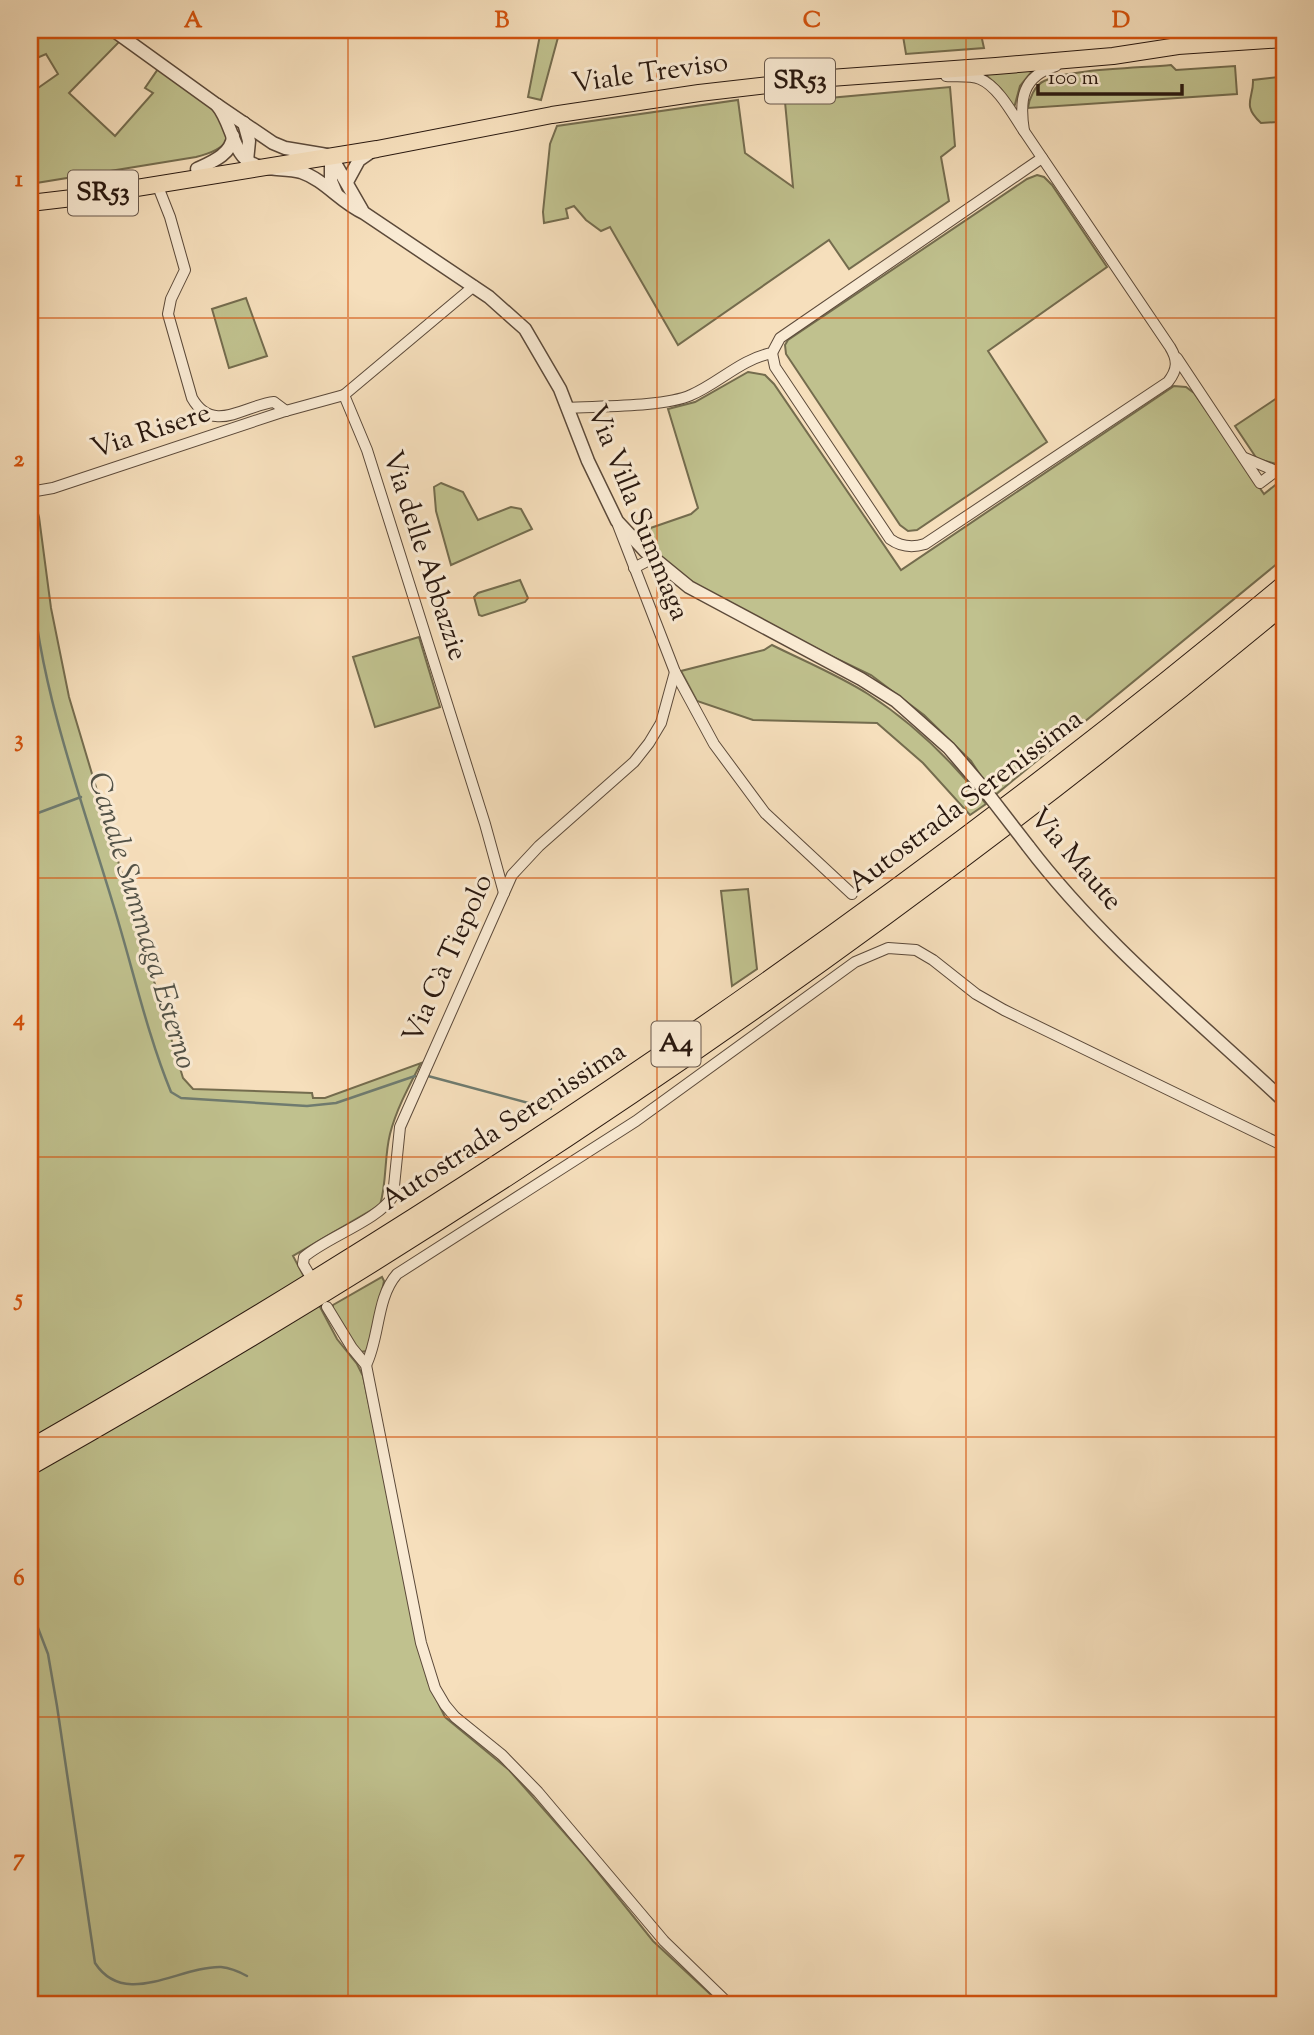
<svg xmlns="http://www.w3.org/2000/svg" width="1314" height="2035" font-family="'Sorts Mill Goudy',serif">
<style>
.green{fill:#c0c18e;stroke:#746c4e;stroke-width:2}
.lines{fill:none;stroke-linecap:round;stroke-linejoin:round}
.stream{stroke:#6f7b6f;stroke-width:2.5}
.minor-casing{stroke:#5c4a3a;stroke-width:12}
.tertiary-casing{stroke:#5c4a3a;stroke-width:15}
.primary-casing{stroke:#29180f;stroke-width:18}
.motorway-casing{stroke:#29180f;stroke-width:20}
.minor{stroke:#f9ead3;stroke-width:10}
.tertiary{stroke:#f9ead3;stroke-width:12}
.primary{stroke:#f6dfbc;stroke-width:16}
.motorway{stroke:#f6dfbc;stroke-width:18}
.tertiary-bridge-casing{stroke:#5c4a3a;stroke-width:15;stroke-linecap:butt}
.tertiary-bridge{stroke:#f9ead3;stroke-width:12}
.grid{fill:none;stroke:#d5520c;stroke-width:2;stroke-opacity:0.55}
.labels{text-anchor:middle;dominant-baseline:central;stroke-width:6;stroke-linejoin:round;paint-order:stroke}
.shield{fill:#f9ead3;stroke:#67574a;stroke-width:2}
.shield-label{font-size:26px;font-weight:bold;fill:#29180f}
.street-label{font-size:28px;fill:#29180f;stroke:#f9ead3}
.water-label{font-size:30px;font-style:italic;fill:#525247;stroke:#f9ead3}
.neatline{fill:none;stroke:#d5520c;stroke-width:2.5}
.grid-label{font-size:23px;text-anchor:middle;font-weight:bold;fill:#d5520c}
</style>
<rect width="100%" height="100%" fill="#f6dfbc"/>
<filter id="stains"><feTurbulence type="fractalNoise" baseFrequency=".00286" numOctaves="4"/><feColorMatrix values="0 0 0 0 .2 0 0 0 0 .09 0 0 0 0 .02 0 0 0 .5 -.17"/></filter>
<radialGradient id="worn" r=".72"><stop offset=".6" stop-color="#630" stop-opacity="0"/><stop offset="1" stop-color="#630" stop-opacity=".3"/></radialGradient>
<!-- green -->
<g class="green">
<path d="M38 30H107L121 40 69 93 115 136 153 93 145 88 158 69C185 88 276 138 196 157L30 184V88L36 83 38 88 58 74 46 54 30 61V33Z"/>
<path d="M541 30H560L541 100 528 97Z"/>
<path d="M902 30H980L984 48 906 54Z"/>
<path d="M1171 65 1176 70 1235 66 1237 94 1028 108C1029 99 1035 85 1044 81 1067 69 1141 68 1171 65Z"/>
<path d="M1033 70 1020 86 1014 108 1001 89 985 74Z"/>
<path d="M1278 77 1279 87 1284 86V114L1277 115V122L1261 123C1241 105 1254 98 1253 80Z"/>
<path d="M950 87 955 146 941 157 949 201 849 269 829 240 678 345 610 227 601 231 586 220 574 206 566 209 568 218 544 223 543 212 550 144 557 126 738 100 745 153 793 187 785 102Z"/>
<path d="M1037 175 1044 177 1052 185 1107 267 988 351 1047 442 917 530 908 531 900 525 786 354 785 345 788 340 1027 179Z"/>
<path d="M246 298 267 356 229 368 212 309Z"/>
<path d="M748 372 765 375 774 384 901 570 1174 386 1186 387 1194 393 1264 494 1284 478V558L994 796 971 761 924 715 871 675 831 656 707 592 667 564 636 533 691 514 698 508 668 409 695 402Z"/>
<path d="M1283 394 1284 397V466L1257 459 1235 426Z"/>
<path d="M441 483 463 492 478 520 511 507 521 509 532 529 451 565 436 511 434 487Z"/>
<path d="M30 484 39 517 51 608 69 697 183 1078 193 1089 312 1093 313 1098H325L421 1063C409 1086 396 1110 390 1134 384 1158 387 1182 380 1205L293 1256 337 1339 357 1364 363 1376 428 1682 445 1717 509 1770 584 1855 653 1941 722 2005H30Z"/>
<path d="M520 580 528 598 525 602 482 616 479 615 474 597 478 593Z"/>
<path d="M419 637 440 707 375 727 353 657Z"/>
<path d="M772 645C804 661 838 675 868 694 913 723 953 762 986 804L970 815 923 763 877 723 753 720 697 701 681 671 764 650Z"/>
<path d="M748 889 757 969 732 986 721 891Z"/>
<path d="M382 1277 384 1281 371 1346 367 1351 360 1352 333 1311V1305Z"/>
</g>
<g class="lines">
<!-- stream -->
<g class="stream">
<path d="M30 558C35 676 79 791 113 904 132 965 147 1034 171 1092L181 1098 307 1106 336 1103 415 1076"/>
<path d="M30 816 81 797"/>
<path d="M428 1076 551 1109"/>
<path d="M30 1585 33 1615 48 1654 57 1706 95 1963C125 2009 179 1966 221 1967 231 1968 238 1971 247 1976"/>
</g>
<defs>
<g id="minor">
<path d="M946 76C957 77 970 75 980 79 999 87 1013 115 1024 131 1019 100 1022 76 1056 66"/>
<path d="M157 184 170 217 185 270 171 299 168 314 192 398C213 435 245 405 274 402L286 411"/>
<path d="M474 286 344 395 367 450 485 824 504 893"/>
<path d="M772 353 775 367 890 539C901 547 912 548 925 544L1168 382C1178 369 1178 360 1170 347L1024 131"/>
<path d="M1177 358 1260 483 1276 471"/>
<path d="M567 408C598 406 665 407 691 395 719 383 741 359 772 353L780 338 1042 158"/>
<path d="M1245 458 1276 471"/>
<path d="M30 492 53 488 282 412 344 395"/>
<path d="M618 525 675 672 714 744 765 813 852 894"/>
<path d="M634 568 653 558"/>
<path d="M309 1274 303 1264 304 1257C327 1237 379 1220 393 1196L400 1127 512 875 539 846 634 762 649 743 661 723 675 672"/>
<path d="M327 1307 352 1348 366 1365 421 1643 435 1688 445 1705 455 1717 502 1755 538 1792 664 1941 730 2005"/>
<path d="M366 1365C380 1337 376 1298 397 1274L636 1121 855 962 888 948 916 950 933 960 976 994 1004 1010 1284 1146"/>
</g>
<g id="tertiary">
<path d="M113 30 217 105 273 143 285 148 327 155"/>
<path d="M217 105C231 121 232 149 248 161 262 172 284 167 301 172 325 180 341 203 364 213L489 297 525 329 560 389 588 461 617 521 645 551 689 587 861 679 896 701 949 748 984 789"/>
<path d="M244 123 249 141 247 161"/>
<path d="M331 156 362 210"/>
<path d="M331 156V181L336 193"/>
<path d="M197 169C212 162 232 154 233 136"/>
<path d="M347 182 359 160 372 151"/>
<path d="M1028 846C1101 942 1197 1019 1284 1101"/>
</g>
<path id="primary" d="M30 203 81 197 377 149 552 115 699 93 830 78 996 66 1113 56 1178 46 1284 39"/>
<g id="motorway">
<path d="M30 1449C471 1197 893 911 1284 585"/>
<path d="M30 1466C471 1217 896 928 1284 604"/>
</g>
</defs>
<!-- minor casing -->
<use href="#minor" class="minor-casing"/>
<!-- tertiary casing -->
<use href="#tertiary" class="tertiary-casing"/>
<!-- primary casing -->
<use href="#primary" class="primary-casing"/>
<!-- motorway casing -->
<use href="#motorway" class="motorway-casing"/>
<!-- minor -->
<use href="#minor" class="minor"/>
<!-- tertiary -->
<use href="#tertiary" class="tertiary"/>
<!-- primary -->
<use href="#primary" class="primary"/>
<!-- motorway -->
<use href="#motorway" class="motorway"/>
<defs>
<path id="tertiary-bridge" d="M984 789 1028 846"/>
</defs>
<!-- tertiary-bridge casing -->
<use href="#tertiary-bridge" class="tertiary-bridge-casing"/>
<!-- tertiary-bridge -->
<use href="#tertiary-bridge" class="tertiary-bridge"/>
</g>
<!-- grid -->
<path class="grid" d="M348 30V2005M657 30V2005M966 30V2005M30 318H1284M30 598H1284M30 878H1284M30 1157H1284M30 1437H1284M30 1717H1284"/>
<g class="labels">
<!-- shield labels -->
<g class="shield">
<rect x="765" y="58.5" width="70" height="45" rx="5"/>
<rect x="68" y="170.5" width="70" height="45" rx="5"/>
<rect x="651.5" y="1021.5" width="49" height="45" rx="5"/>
</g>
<g class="shield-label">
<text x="800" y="81">SR53</text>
<text x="103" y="193">SR53</text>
<text x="676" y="1044">A4</text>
</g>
<!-- street labels -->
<g class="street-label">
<text transform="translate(650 74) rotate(-8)">Viale Treviso</text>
<text transform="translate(151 432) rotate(-18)">Via Risere</text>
<text transform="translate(637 513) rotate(68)">Via Villa Summaga</text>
<text transform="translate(424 556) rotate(72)">Via delle Abbazzie</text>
<text transform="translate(966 802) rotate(-37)">Autostrada Serenissima</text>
<text transform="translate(1075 860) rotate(49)">Via Maute</text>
<text transform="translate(449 959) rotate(-66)">Via Cà Tiepolo</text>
<text transform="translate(504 1127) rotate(-33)">Autostrada Serenissima</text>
</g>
<!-- water labels -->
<g class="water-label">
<text transform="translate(141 921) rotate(73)">Canale Summaga Esterno</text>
</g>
</g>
<!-- margin -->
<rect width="1314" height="2035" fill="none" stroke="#f6dfbc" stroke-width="77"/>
<!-- scale -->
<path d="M1038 84v10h144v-10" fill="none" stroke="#29180f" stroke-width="3.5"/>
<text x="1048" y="84" font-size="21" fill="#29180f" stroke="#f9ead3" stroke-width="5" paint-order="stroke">100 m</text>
<rect x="38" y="38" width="1238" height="1958" class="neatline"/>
<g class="grid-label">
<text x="193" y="27">A</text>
<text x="502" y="27">B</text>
<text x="812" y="27">C</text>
<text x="1121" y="27">D</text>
<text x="19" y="186">1</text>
<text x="19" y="466">2</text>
<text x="19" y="746">3</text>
<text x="19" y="1025">4</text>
<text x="19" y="1305">5</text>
<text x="19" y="1585">6</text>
<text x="19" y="1865">7</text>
</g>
<rect width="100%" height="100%" filter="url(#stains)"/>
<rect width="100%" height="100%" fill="url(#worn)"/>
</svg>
